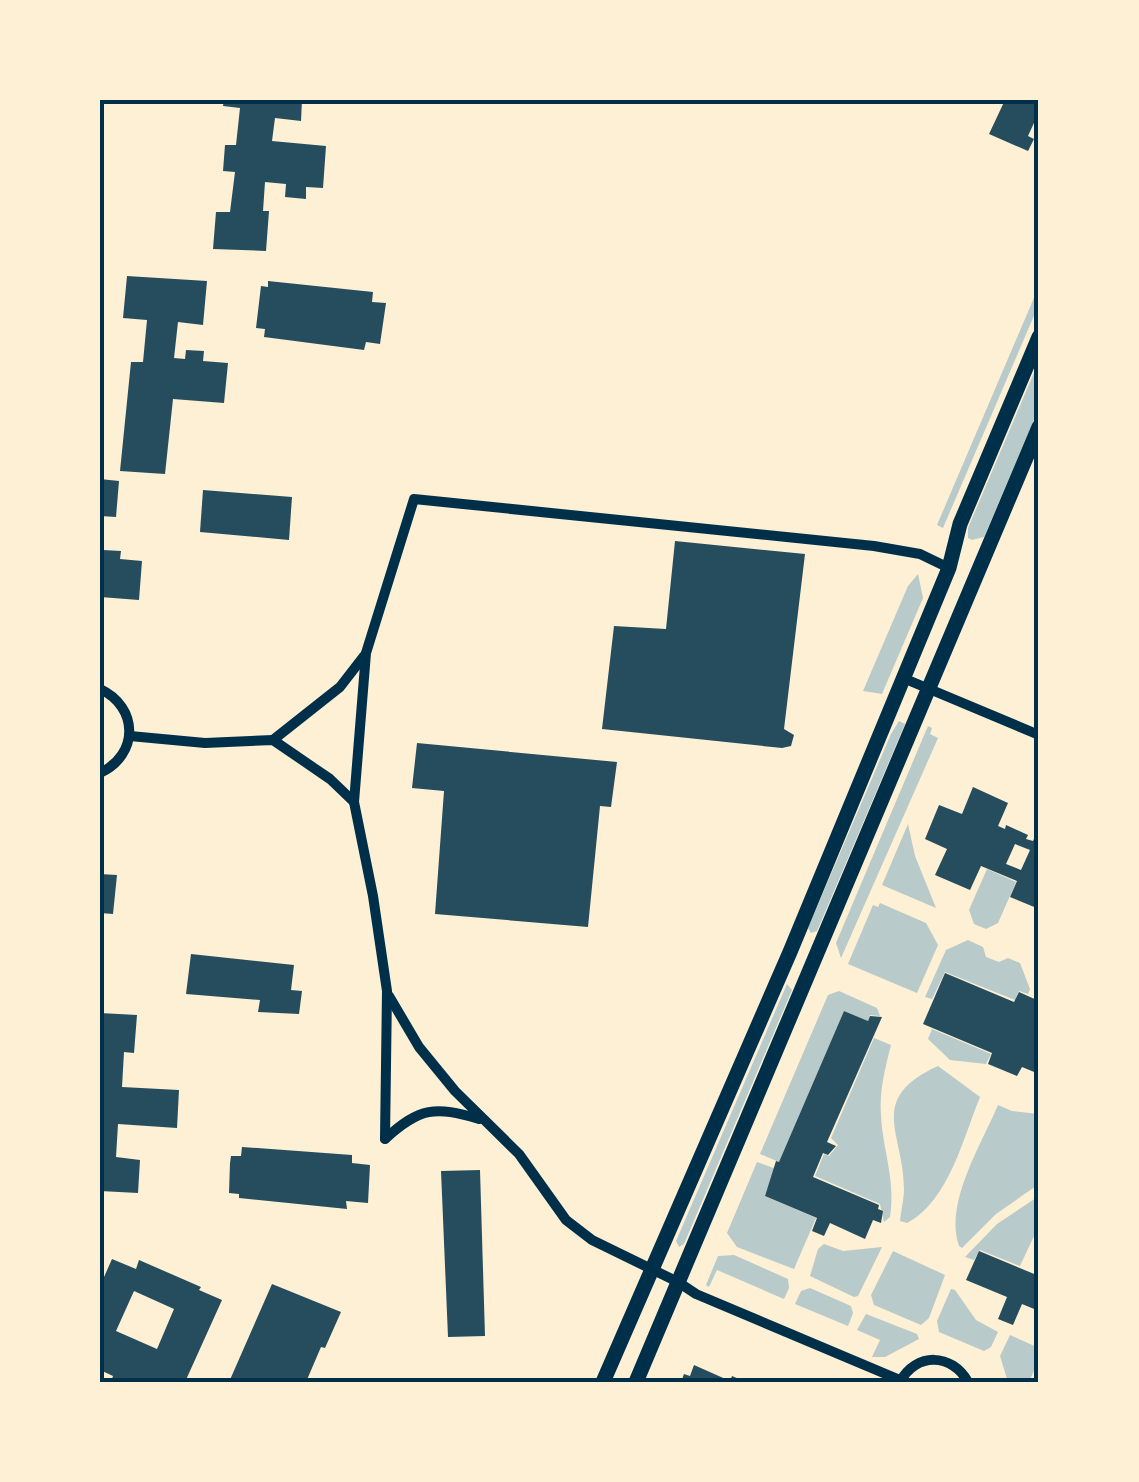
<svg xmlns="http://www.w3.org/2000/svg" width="1139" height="1482" font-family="Manrope,sans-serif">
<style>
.green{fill:#b9caca}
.building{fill:#264d5e;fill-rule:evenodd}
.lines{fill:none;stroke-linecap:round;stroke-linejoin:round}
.minor{stroke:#003049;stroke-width:10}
.tertiary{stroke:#003049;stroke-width:15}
.neatline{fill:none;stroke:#003049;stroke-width:4}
</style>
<rect width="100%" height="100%" fill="#fdf0d5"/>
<!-- green -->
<g class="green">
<path d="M1039 286V304L943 528 937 525Z"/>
<path d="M1039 361V408L984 537 972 540 968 538V528Z"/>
<path d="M918 574 923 598 882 694 863 691 908 586Z"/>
<path d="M899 721 905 724 817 931 811 933 808 928 891 734Z"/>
<path d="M928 726 932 728 930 734 938 738 841 958 836 943Z"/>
<path d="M908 824 915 856 936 908 882 885Z"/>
<path d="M987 869 1016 882 998 923 986 929 974 924 969 910Z"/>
<path d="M880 903 926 923 938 945 917 993 848 964 873 905 878 907Z"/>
<path d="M968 940 983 947 986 957 999 962 1008 958 1020 963 1030 989 1028 994 1019 991 1015 1000 945 972 932 999 925 997 946 950Z"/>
<path d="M787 984 792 990 684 1244 679 1247 676 1241Z"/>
<path d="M839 991 877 1008 880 1016 870 1015 868 1021 844 1011 779 1162 760 1154 828 995Z"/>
<path d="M932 1029 991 1054 986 1064 950 1060 928 1039Z"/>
<path d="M874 1038 891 1045C885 1068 879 1092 881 1116 883 1151 896 1182 890 1217L884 1222 880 1204 815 1176 824 1154 829 1156 838 1145 831 1138Z"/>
<path d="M938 1066 980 1097C963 1138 949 1201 907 1223L900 1221C901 1211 904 1199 904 1189 904 1132 866 1099 938 1066Z"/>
<path d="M998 1105 1012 1111 1039 1114V1184L996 1214 962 1248 959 1246C944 1204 981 1145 998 1105Z"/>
<path d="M757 1162 776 1169 765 1196 816 1218 794 1269 737 1247 727 1233Z"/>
<path d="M1039 1196V1237L1034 1236 1020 1266 980 1250 974 1260 965 1257 997 1224Z"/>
<path d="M824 1244 843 1251 882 1247 858 1296 854 1297 810 1276 818 1249Z"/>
<path d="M893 1251 945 1275 929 1318 921 1325 874 1305 871 1295Z"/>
<path d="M734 1255 788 1279 789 1288 784 1299 717 1270 709 1287 706 1285 718 1256Z"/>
<path d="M810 1288 851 1306 853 1313 848 1326 795 1304 801 1291Z"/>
<path d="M951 1289 955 1290 976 1320 998 1332 991 1347 984 1351 939 1332 937 1321Z"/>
<path d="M866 1314 917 1334 919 1339 885 1357H872L880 1340 857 1330Z"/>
<path d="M1010 1335 1039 1348V1359L1029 1382H1008L1000 1356Z"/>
</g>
<!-- building -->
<g class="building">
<path d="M224 100H302L301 121 275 118 272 141 326 146 323 188 306 187V199L285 197 286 184 265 182 263 211H269L266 251 213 249 216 212H230L235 172 223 171 225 145H236L240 108 223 106Z"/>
<path d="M1005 100H1039V112L1028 136 1034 139 1028 151 989 134Z"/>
<path d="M127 276 207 281 203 325 178 322 174 358 185 359 186 350 204 351 203 361 228 363 224 403 173 399 165 474 120 471 131 362H143L147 320 123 318Z"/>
<path d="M268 281 373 292 372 302 386 303 380 344 366 342 364 350 264 337 265 329 256 328 261 286 268 287Z"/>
<path d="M100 479 119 481 116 517 100 516Z"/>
<path d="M203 490 292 497 289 540 200 532Z"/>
<path d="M675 541 805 554 784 729 794 735 791 746 782 748 602 729 614 626 666 629Z"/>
<path d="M103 550 121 551 120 559 142 561 139 600 100 597Z"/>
<path d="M417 743 617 762 611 807 600 806 588 927 435 914 444 791 412 788Z"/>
<path d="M973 787 1008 803 998 826 1005 829 1006 825 1028 835 1026 839 1033 841 1039 828V909L1010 897 1017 881 981 866 970 890 935 875 947 849 925 839 939 805 962 814ZM1015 844 1030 850 1021 870 1006 864Z"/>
<path d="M100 874 117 875 113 914 100 913Z"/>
<path d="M191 954 294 965 291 990 302 991 299 1014 258 1012 260 1000 186 994Z"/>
<path d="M945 973 1014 1002 1019 992 1039 1001V1074L1022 1067 1017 1076 988 1064 992 1053 923 1024Z"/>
<path d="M844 1011 868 1021 870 1016 882 1017 827 1142 836 1146 828 1155 823 1153 813 1177 879 1205 878 1209 883 1211 881 1223 873 1220 865 1239 830 1223 824 1236 812 1231 817 1218 765 1196 776 1161 779 1162Z"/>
<path d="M100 1013 137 1015 134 1053 124 1052 122 1087 179 1090 177 1128 118 1124 116 1157 140 1160 138 1193 100 1191Z"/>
<path d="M242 1147 352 1155V1163L370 1165 368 1203 346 1201 347 1209 239 1198V1194L229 1193 230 1163 231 1156H241Z"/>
<path d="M480 1170 485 1336 448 1337 441 1171Z"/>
<path d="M979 1251 1039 1276V1311L1022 1304 1013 1325 998 1319 1007 1297 966 1280Z"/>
<path d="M112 1259 136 1269 139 1260 201 1287 199 1290 222 1300 185 1382H111L113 1376 100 1370V1286ZM134 1291 174 1309 157 1349 116 1331Z"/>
<path d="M272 1284 341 1312 325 1348 321 1347 306 1382H229Z"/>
<path d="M694 1365 730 1381 732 1376 746 1382H681L684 1374 690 1376Z"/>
</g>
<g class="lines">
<!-- minor -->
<g class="minor">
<path d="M903 678 1039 735"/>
<path d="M100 689C139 707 139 755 100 773"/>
<path d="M130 736 205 743 273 740 330 779 354 802"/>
<path d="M273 740 340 687 364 656"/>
<path d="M389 996 419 1047 455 1091 519 1154 566 1220 592 1240 678 1282 696 1294 900 1380"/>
<path d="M385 1139 387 991 373 896 354 802 366 653 414 499 874 546 920 554 949 568"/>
<path d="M385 1139C420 1107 435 1106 479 1119"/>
<path d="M900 1382C916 1352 952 1353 968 1382"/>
</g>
<!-- tertiary -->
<g class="tertiary">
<path d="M603 1382 790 952 949 568 960 524 1039 337"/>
<path d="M636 1382 1039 427"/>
</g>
</g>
<!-- border -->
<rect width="1139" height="1482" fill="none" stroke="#fdf0d5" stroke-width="205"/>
<rect x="102" y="102" width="934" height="1278" class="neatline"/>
</svg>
